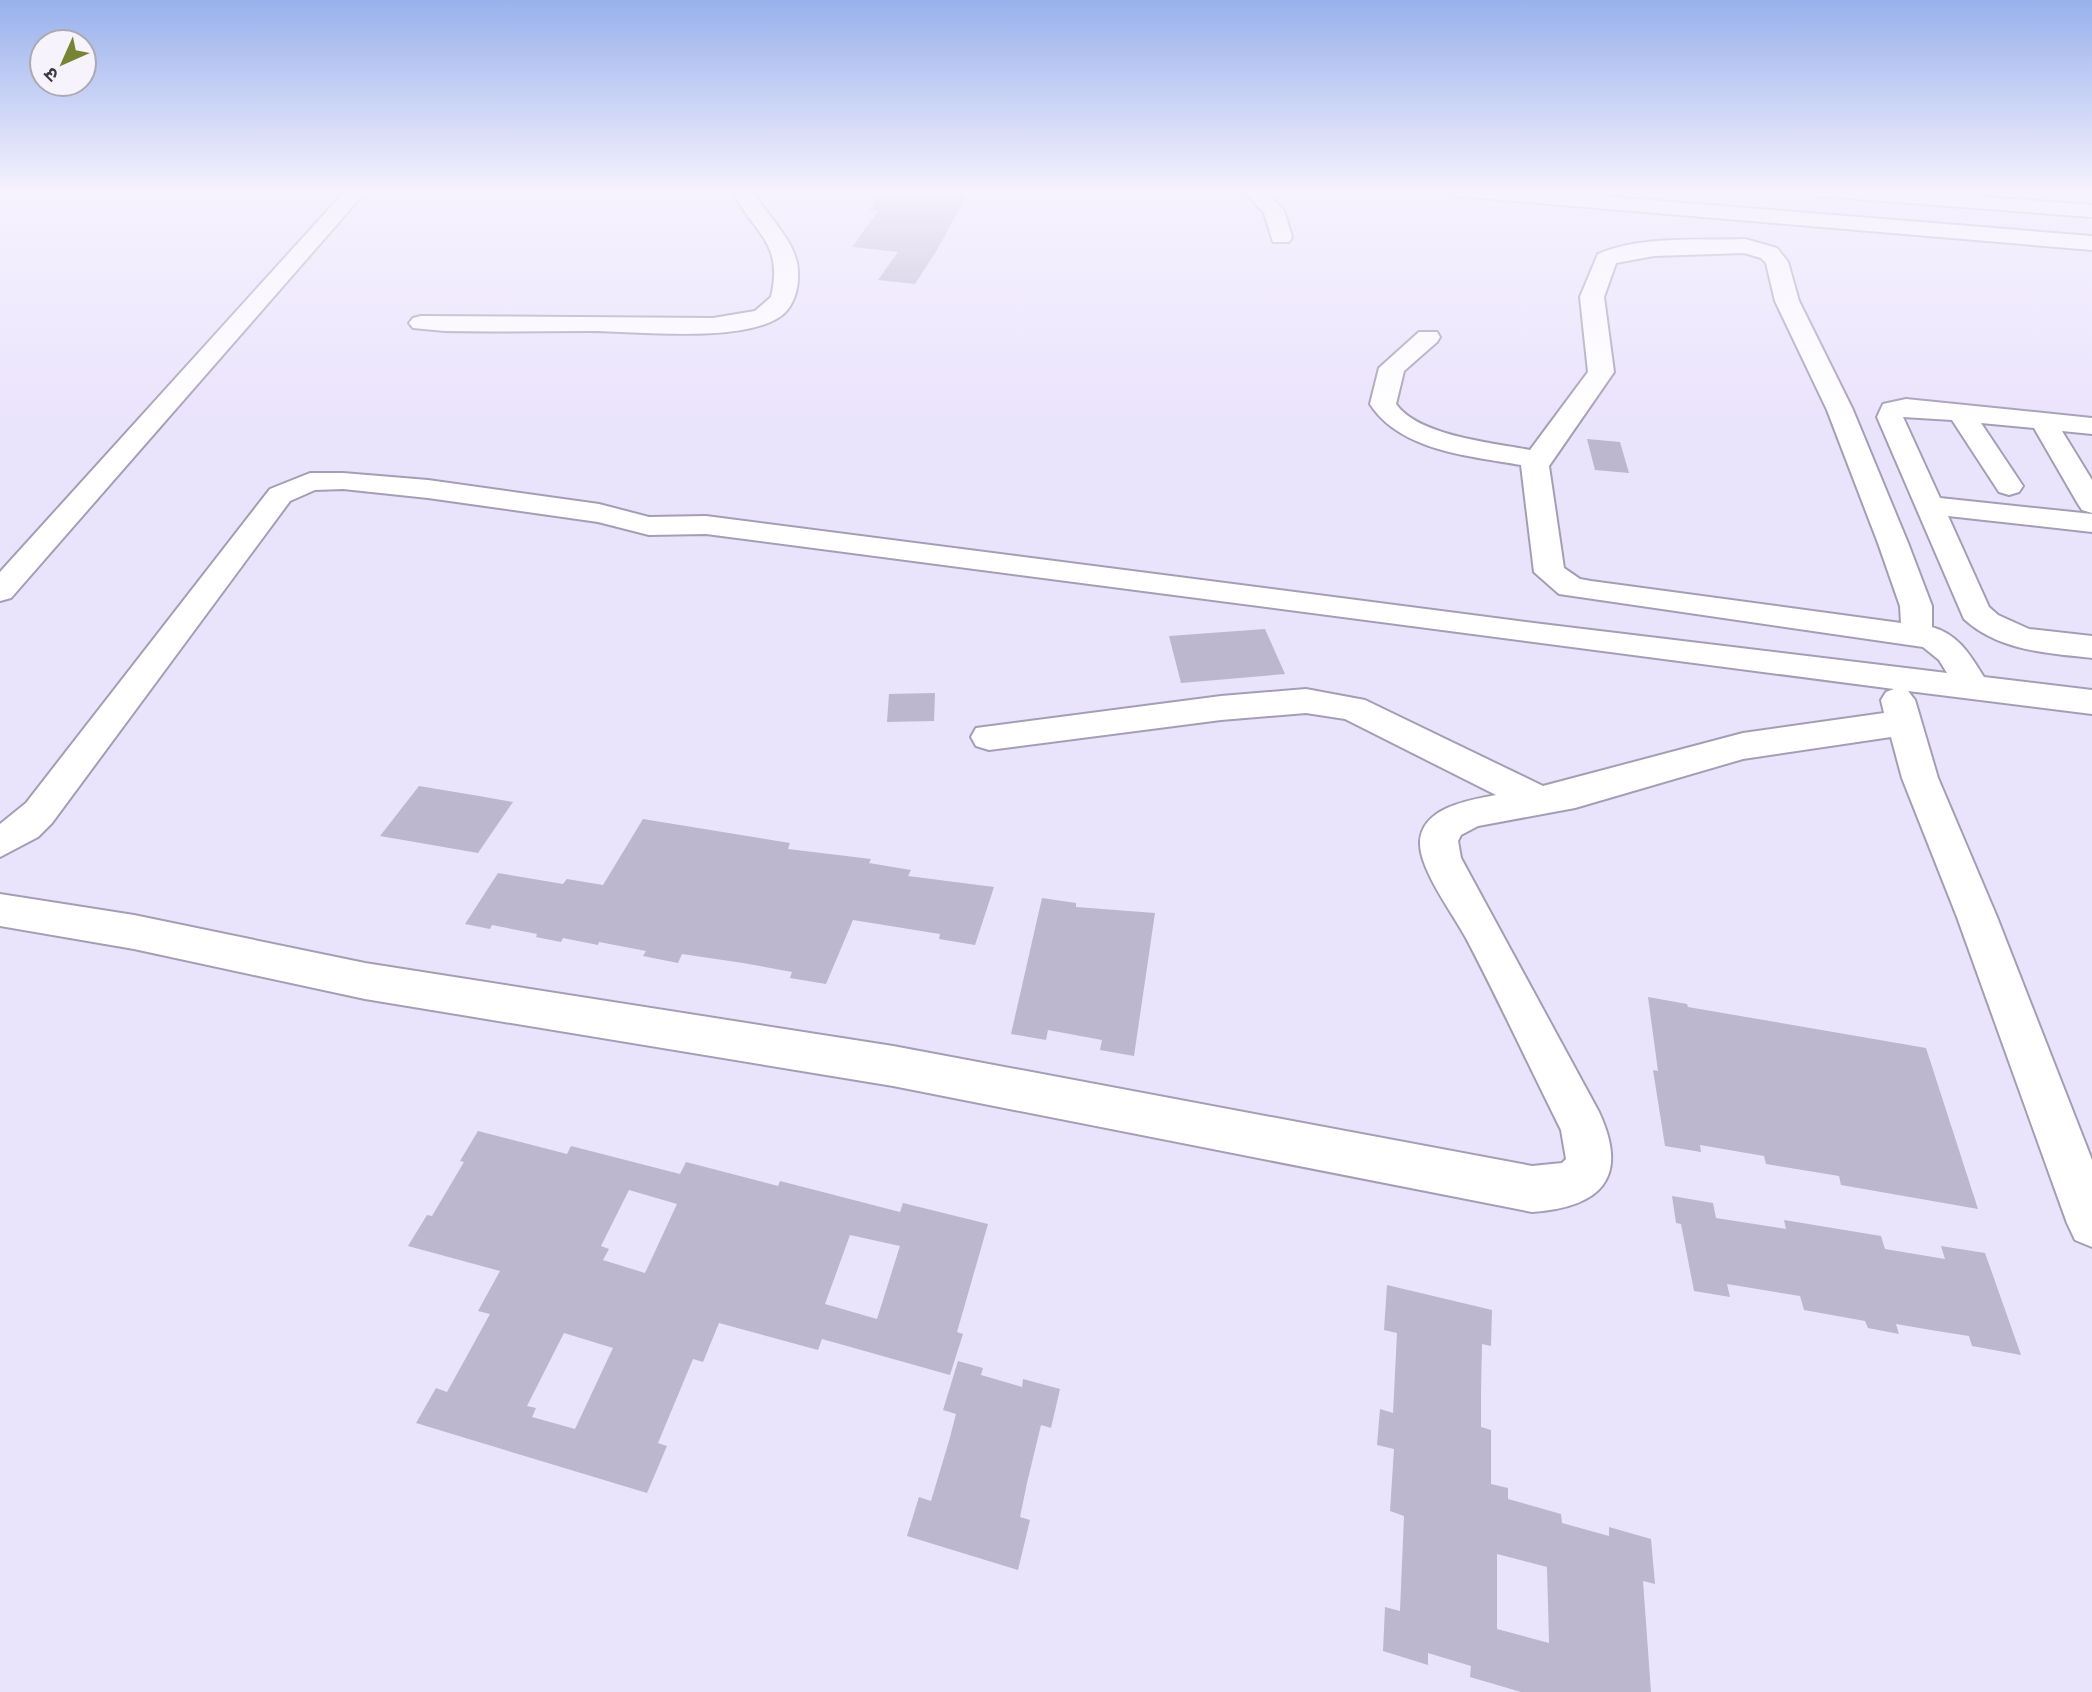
<svg xmlns="http://www.w3.org/2000/svg" width="2092" height="1692" font-family="Lato,'Noto Sans Devanagari',sans-serif">
<style>
.building{fill:#bcb6ce;fill-rule:evenodd}
.lines{fill:none;stroke-linecap:round;stroke-linejoin:round}
.minor-casing{stroke:#a49eb5;stroke-width:4}
.minor{fill:#fff;fill-rule:evenodd}
</style>
<rect width="100%" height="100%" fill="#eae3fc"/>
<!-- building -->
<g class="building">
<path d="M882 190H969L937 250 915 284 878 280 898 252 852 247 878 211H869Z"/>
<path d="M1587 439 1620 442 1629 473 1595 470Z"/>
<path d="M1265 629 1285 674 1181 683 1169 636Z"/>
<path d="M935 693 934 721 887 722 889 694Z"/>
<path d="M419 786 479 796 513 802 478 853 380 836Z"/>
<path d="M643 819 790 843 788 849 871 859 869 863 911 870 908 876 994 887 975 945 939 939 940 934 853 920 826 984 790 978 792 972 743 963 682 954 678 963 643 956 646 951 599 942 598 945 563 938 561 942 536 937 537 934 492 925 490 929 465 924 498 873 563 884 567 879 603 885Z"/>
<path d="M1042 898 1076 903V907L1155 913 1134 1056 1100 1050 1102 1040 1048 1030 1046 1040 1011 1034Z"/>
<path d="M1648 997 1687 1004 1688 1007 1926 1048 1978 1209 1841 1185 1839 1176 1766 1164 1764 1156 1700 1145 1701 1152 1665 1146 1653 1070 1658 1071Z"/>
<path d="M478 1131 567 1154 571 1146 680 1174 686 1162 778 1186 780 1181 900 1212 903 1203 988 1224 957 1332 963 1334 950 1375 822 1339 818 1350 719 1323 703 1362 693 1359 658 1443 667 1446 647 1493 416 1423 436 1388 447 1392 490 1314 478 1311 500 1271 408 1246 427 1215 432 1216 464 1162 460 1161ZM629 1190 677 1204 645 1273 603 1260 609 1249 601 1246ZM850 1235 900 1246 877 1319 825 1304ZM564 1333 613 1348 575 1429 532 1417 536 1408 527 1406Z"/>
<path d="M1672 1196 1713 1203 1716 1218 1786 1229 1784 1220 1881 1236 1885 1249 1945 1259 1941 1246 1985 1253 2021 1355 1972 1346 1969 1336 1943 1332 1896 1324 1899 1334 1868 1328 1865 1321 1804 1310 1800 1296 1727 1284 1730 1297 1694 1291 1681 1224 1676 1223Z"/>
<path d="M1387 1285 1492 1310 1491 1346 1482 1344 1481 1393V1427L1491 1430V1484L1508 1488V1499L1561 1514 1562 1523 1609 1536V1527L1651 1539 1655 1584 1643 1581 1651 1692H1521L1470 1677 1471 1666 1428 1653V1665L1383 1651 1385 1607 1400 1611 1404 1516 1390 1511 1394 1449 1377 1445 1380 1409 1393 1413 1397 1333 1384 1330ZM1497 1554 1547 1567 1549 1643 1497 1629Z"/>
<path d="M958 1361 983 1368 981 1375 1022 1387 1023 1379 1060 1389 1051 1428 1041 1425 1027 1483 1020 1517 1030 1520 1018 1570 907 1536 919 1497 931 1501 949 1441 956 1414 943 1410Z"/>
</g>
<g class="lines">
<defs>
<g id="minor">
<path d="M346 190H367L11 598 0 601V572Z"/>
<path d="M732 190H752C767 218 800 242 798 277 798 292 792 310 778 318 737 343 638 331 589 331 541 331 493 332 445 331L413 328 409 323 413 318 421 316 713 318 755 311 771 297C784 241 754 235 732 190Z"/>
<path d="M1243 190H1264L1284 211 1292 237 1289 242H1273L1264 213Z"/>
<path d="M1447 190H1524L2092 236V250L1457 196Z"/>
<path d="M1808 190H1891L2092 205V217L1818 196Z"/>
<path d="M1745 239 1777 248 1788 262 1799 301 1853 410 1908 543 1932 606V627C1959 635 1970 655 1984 677L2092 690V714L1908 691 1915 700 1938 778 1997 917 2092 1160V1247L2075 1240 2067 1223 1957 917 1902 778 1891 737 1743 759 1575 808 1478 826 1461 835 1458 841 1461 858 1599 1112C1630 1179 1600 1207 1532 1212L893 1086 365 999 134 949 0 926V894L134 915 365 963 893 1046 1532 1166 1562 1163 1566 1159 1561 1130C1529 1066 1499 1001 1466 938 1453 914 1419 869 1420 842 1422 807 1470 800 1496 795L1345 719 1306 713 1221 720 989 750 976 746 971 737 976 728 1221 696 1306 689 1365 700 1543 786 1743 733 1884 713 1881 700 1886 692 1894 689 706 534 649 535 598 522 428 498 343 489 315 490 290 501 52 823 38 837 0 857V824L26 803 270 489 310 473H343L428 480 599 504 649 517 706 516 1550 625 1947 673 1939 660 1923 647 1559 594 1534 572 1521 465C1470 456 1400 451 1370 404L1379 368 1419 332H1437L1440 337 1437 342 1404 371 1396 404C1418 436 1494 443 1530 450L1588 372 1580 297 1598 254C1641 235 1698 241 1745 239ZM1744 253 1761 258 1766 263 1775 301 1827 410 1878 543 1900 606 1901 623 1591 581 1580 579 1564 568 1549 466 1614 372 1604 297 1616 263 1654 256Z"/>
<path d="M1906 399 2092 418V434L2062 431 2092 480V513L2082 510 2078 504 2034 428 1981 423 2023 486 2019 492 2009 495 1999 492 1952 420 1903 417 1940 498 2092 514V532L1948 516 1989 607 1998 615 2029 629 2092 636V658C2047 653 1999 651 1964 619L1877 417 1883 404Z"/>
</g>
</defs>
<!-- minor casing -->
<use href="#minor" class="minor-casing"/>
<!-- minor -->
<use href="#minor" class="minor"/>
</g>
<!-- sky -->
<linearGradient id="sky" x2="0" y2="1"><stop stop-color="#99b1ec"/><stop offset="0.45" stop-color="#f6f2fe"/><stop offset="1" stop-color="#f6f2fe" stop-opacity="0"/></linearGradient>
<rect width="2092" height="426" fill="url(#sky)"/>
<!-- north arrow -->
<g transform="translate(63 63) rotate(225)"><circle r="33" fill="#f6f3fd" stroke="#aca9b3" stroke-width="2"/>
<path d="M0-5L12 26L0 18L-12 26Z" fill="#768433"/>
<text y="-10" font-size="19" font-weight="bold" text-anchor="middle" fill="#3c3943">उ</text>
</g>
</svg>
